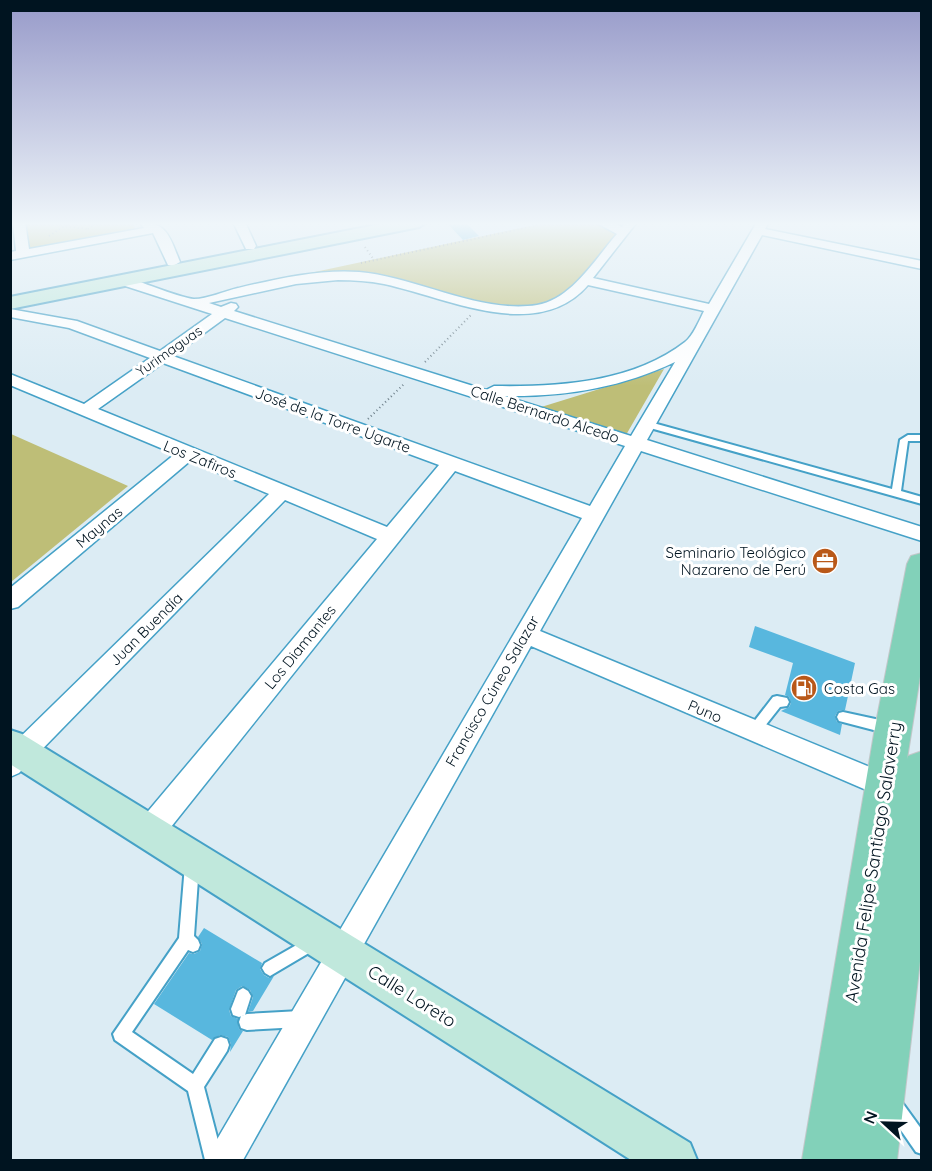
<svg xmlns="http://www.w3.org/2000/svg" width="932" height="1171" font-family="Quicksand,sans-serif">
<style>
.green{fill:#bebe77}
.building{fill:#58b7de}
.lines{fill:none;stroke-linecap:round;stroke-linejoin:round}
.lane-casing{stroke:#45a1c7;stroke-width:4}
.street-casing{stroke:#45a1c7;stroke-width:3}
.secondary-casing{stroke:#45a1c7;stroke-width:4}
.primary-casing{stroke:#c2c7c9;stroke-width:2}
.path{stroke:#6d7f89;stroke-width:2;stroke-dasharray:1 3;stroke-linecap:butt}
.lane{fill:#fff;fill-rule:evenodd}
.street{fill:#fff;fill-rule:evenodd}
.secondary{fill:#c0e8dc;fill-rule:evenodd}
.primary{fill:#82d1b9;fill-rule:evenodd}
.labels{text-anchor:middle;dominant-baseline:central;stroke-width:6;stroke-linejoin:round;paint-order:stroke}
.far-street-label{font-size:14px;fill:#001420;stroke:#fff}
.street-label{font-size:15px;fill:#001420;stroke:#fff}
.poi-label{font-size:15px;fill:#001420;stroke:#fff;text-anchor:end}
.near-street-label{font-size:18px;fill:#001420;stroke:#fff}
</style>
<rect width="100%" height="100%" fill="#dcecf4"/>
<!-- green -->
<g class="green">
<path d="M122 222 133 224 135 229 32 249 26 248 23 223Z"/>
<path d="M549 222H632L626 225 568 293 542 305 503 307 375 275 296 276Z"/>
<path d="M664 369 626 435 538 408Z"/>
<path d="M11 434 128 486 11 582Z"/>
</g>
<!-- building -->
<g class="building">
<path d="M446 222H465L479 236 463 240Z"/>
<path d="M755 626 855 663 845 710 838 711 835 716 837 722 842 724 840 735 781 711 789 707 791 703 789 697 785 695 793 663 749 647Z"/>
<path d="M204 928 262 963 260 969 264 975 269 978 274 976 253 1011 248 1012 253 997 250 990 242 986 236 990 229 1010 231 1016 238 1019 239 1029 243 1031 230 1052 231 1044 228 1037 220 1035 212 1040 154 1004 189 953 194 954 200 951 202 944 198 937Z"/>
</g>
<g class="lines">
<defs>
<g id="lane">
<path d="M646 421 892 489 900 440 908 435H922V441H908L901 491 922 497V504L643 426V422Z"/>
<path d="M777 696 787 698 789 702 787 706 780 707 757 736 753 738 749 736 747 732 749 728 773 697Z"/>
<path d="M843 712 889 722 893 724 895 728 893 732 889 734 843 722 839 721 837 717 839 713Z"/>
<path d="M192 858 197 860 199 865 194 936 198 940 200 945 198 950 193 952 188 950 132 1032 193 1074 215 1039 221 1037 227 1039 229 1045 227 1051 204 1087 223 1160H205L188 1091 115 1040 113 1034 179 938 185 865 187 860Z"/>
<path d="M314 935 319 937 321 942 319 947 275 973 270 976 265 973 262 968 265 963Z"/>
<path d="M243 988 248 991 251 996 245 1015 239 1017 233 1015 231 1009 238 991Z"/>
<path d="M300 1011 306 1013 308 1019 306 1025 300 1027 247 1030 241 1028 239 1022 241 1016 247 1014Z"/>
<path d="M895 1099 901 1101 922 1130V1154L916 1152 889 1113 887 1107 889 1101Z"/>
</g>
<g id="street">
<path d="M13 222H25L29 249 144 228 139 222C168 222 170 238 180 262L173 266 168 265 153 233 10 260V252L16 251Z"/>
<path d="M233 222H245L256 246 254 249H246Z"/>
<path d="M595 222H612L622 227 625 222H637L593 278 709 304 757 222H769L765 229 922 261V269L762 235 647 440 922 527V541L641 451 540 631 894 777 898 786 894 795 885 798 531 646 243 1160H207L212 1148 582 518 455 471 159 842 149 846 139 842 135 832 139 822 377 539 285 500 19 773 10 777V747L269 494 190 461 18 607 10 609V588L175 454 10 385V374L84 404 150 358 69 328 10 317V309L77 321 160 351 212 314 119 284 117 281 119 278H129C144 283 181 298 194 299 207 299 225 291 238 288 277 279 319 269 359 272 417 277 480 314 537 305 572 299 595 259 617 234ZM338 280C353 280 369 281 384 284 446 297 537 344 588 285L704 311C699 321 693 336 685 342 632 383 558 387 494 386L486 390 234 311 238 307 236 304 231 303 221 307 209 303 296 284ZM225 318 625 446 590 506 173 356ZM675 362 631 436 505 396C564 397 621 388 675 362ZM163 363 439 465 387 527 98 409Z"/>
</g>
<g id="secondary">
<path d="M391 222H427L419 227 10 309V297Z"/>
<path d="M10 730 22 734 690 1143 697 1160H631L10 764Z"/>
</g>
<path id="primary" d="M922 553V664L907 759 908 756 922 751V944L897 1160H802L875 728 907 564 911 556Z"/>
</defs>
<!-- lane casing -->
<use href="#lane" class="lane-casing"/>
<!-- street casing -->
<use href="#street" class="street-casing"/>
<!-- secondary casing -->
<use href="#secondary" class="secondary-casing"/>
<!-- primary casing -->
<use href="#primary" class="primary-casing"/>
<!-- path -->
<g class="path">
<path d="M88 229 97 222"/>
<path d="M49 236 64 226 87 229"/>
<path d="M365 247 374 260"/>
<path d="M361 263 553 222"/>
<path d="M425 362 471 315"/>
<path d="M368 419 404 384"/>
</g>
<!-- lane -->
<use href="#lane" class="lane"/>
<!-- street -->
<use href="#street" class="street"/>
<!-- secondary -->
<use href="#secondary" class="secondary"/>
<!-- primary -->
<use href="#primary" class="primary"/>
</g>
<!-- sky -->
<linearGradient id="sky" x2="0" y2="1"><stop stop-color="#979ac9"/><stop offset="0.58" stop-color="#eff6fa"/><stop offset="1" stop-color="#eff6fa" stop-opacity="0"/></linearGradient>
<rect width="932" height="386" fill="url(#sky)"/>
<!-- icons -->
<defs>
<symbol id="office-disc" viewBox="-11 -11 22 22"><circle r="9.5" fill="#b95818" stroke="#fff"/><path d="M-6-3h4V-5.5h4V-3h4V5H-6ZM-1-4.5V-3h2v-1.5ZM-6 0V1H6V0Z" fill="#fff"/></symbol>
<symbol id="fuel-disc" viewBox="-11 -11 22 22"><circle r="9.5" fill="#b95818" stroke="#fff"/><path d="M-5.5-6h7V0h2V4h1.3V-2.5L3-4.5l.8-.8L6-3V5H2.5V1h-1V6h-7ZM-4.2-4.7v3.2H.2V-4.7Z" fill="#fff"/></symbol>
</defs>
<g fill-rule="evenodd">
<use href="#office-disc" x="810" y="546" width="30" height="30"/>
<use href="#fuel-disc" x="789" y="673" width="30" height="30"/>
</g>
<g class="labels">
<!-- far-street labels -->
<g class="far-street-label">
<text transform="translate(169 351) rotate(-35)">Yurimaguas</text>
</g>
<!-- street labels -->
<g class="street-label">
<text transform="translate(545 414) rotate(18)">Calle Bernardo Alcedo</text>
<text transform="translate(333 420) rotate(20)">José de la Torre Ugarte</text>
<text transform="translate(200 459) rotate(22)">Los Zafiros</text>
<text transform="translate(99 527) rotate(-40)">Maynas</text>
<text transform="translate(146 629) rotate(-45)">Juan Buendía</text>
<text transform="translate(300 647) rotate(-51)">Los Diamantes</text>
<text transform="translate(492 691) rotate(-60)">Francisco Cúneo Salazar</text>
<text transform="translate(705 711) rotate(23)">Puno</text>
</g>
<!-- poi labels -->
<g class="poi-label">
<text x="806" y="552">Seminario Teológico<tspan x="806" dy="17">Nazareno de Perú</tspan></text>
<text x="824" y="688" text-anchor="start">Costa Gas</text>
</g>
<!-- near-street labels -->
<g class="near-street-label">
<text transform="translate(873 862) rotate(-81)">Avenida Felipe Santiago Salaverry</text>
<text transform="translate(412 996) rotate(32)">Calle Loreto</text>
</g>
</g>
<!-- border -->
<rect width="932" height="1171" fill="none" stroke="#001420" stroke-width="24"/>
<!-- north arrow -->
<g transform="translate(884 1123) rotate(292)" stroke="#ffffff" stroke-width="4.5" paint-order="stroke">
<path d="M0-4.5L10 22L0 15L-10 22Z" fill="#001420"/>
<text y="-9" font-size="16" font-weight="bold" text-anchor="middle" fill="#001420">N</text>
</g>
</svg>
